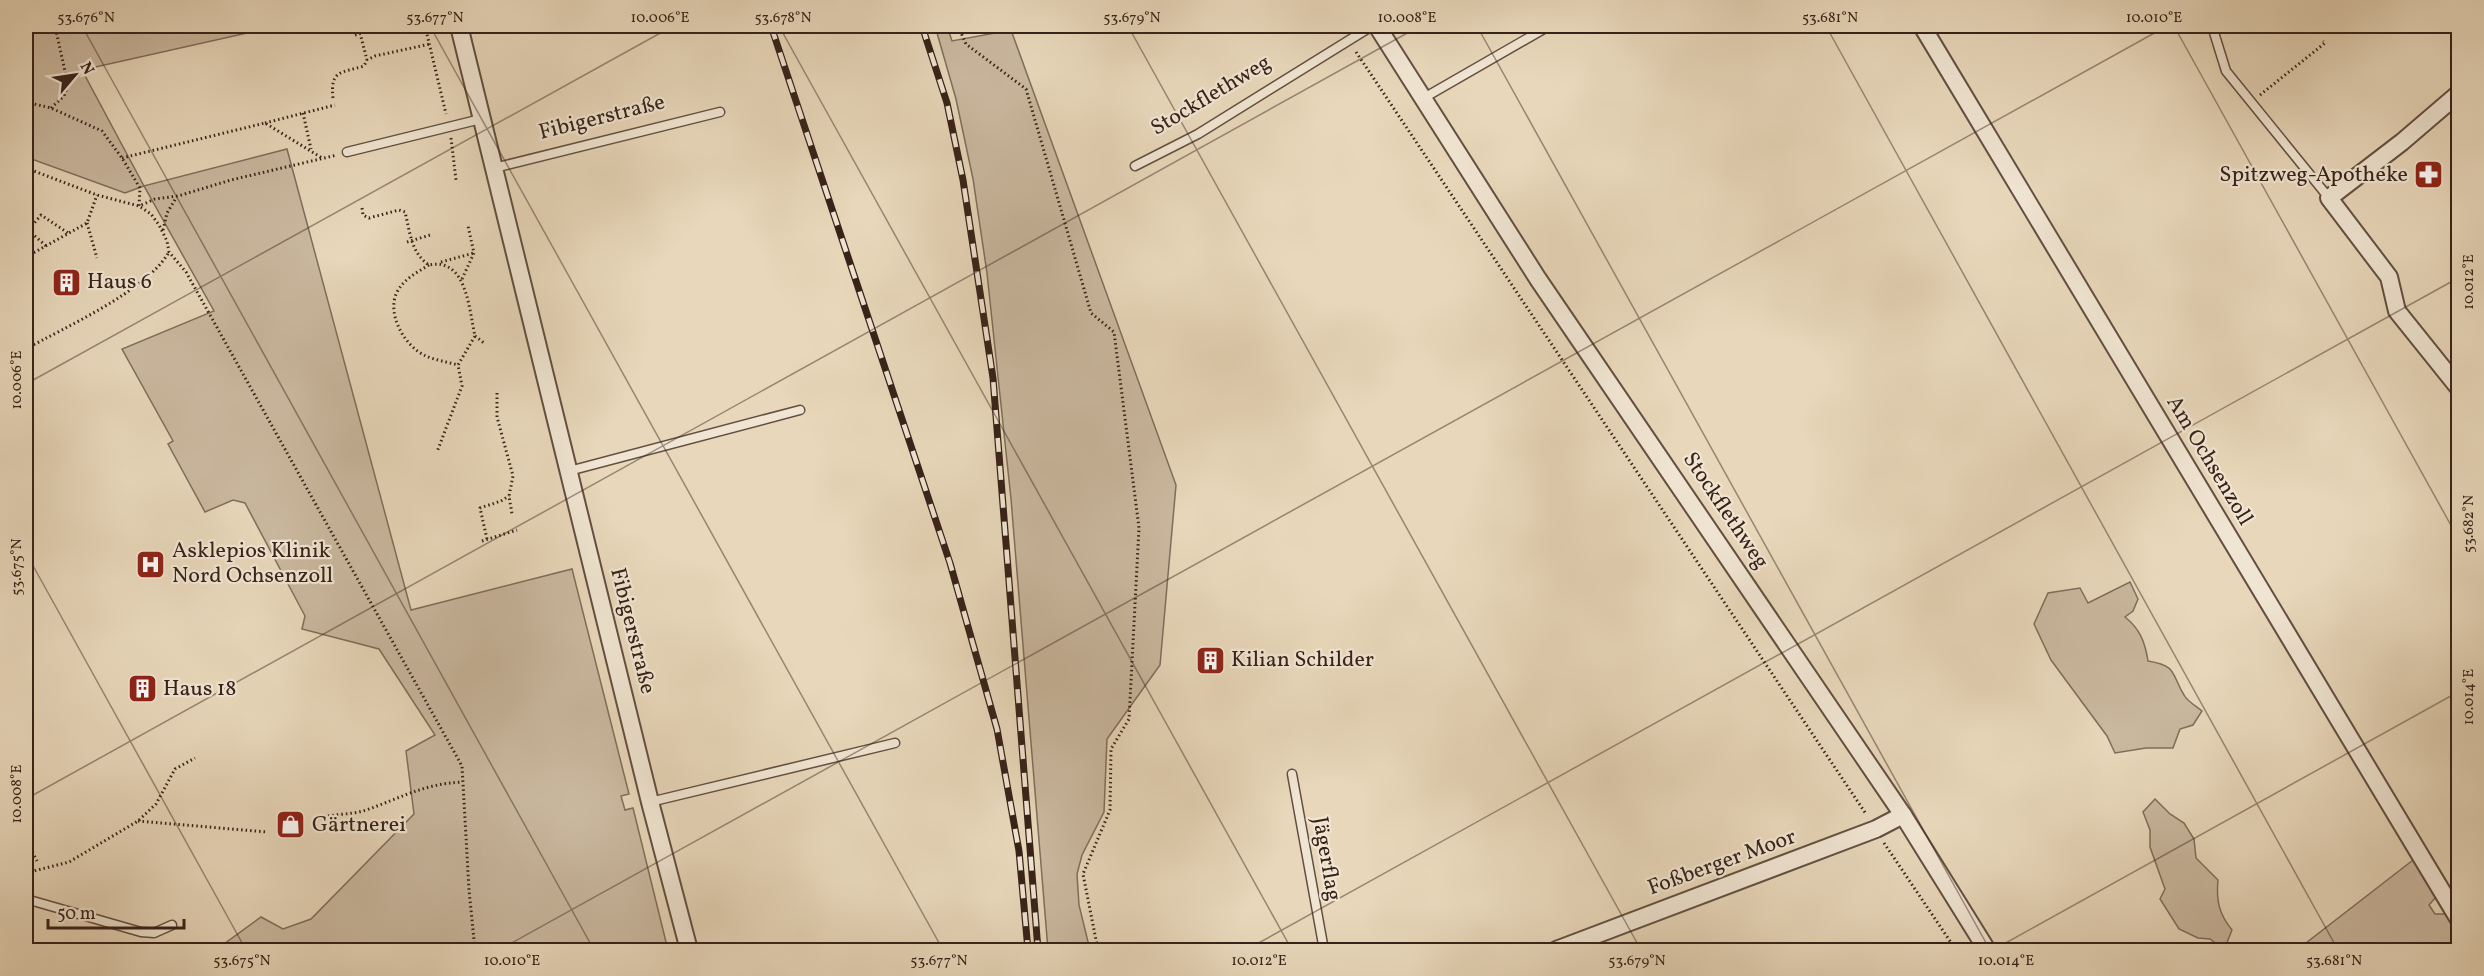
<svg xmlns="http://www.w3.org/2000/svg" width="2484" height="976" font-family="Vollkorn,serif">
<style>
.green{fill:#cab89f;stroke:#806d5c;stroke-width:1.5}
.lines{fill:none;stroke-linecap:round;stroke-linejoin:round}
.lane-casing{stroke:#634f41;stroke-width:11}
.street-casing{stroke:#634f41;stroke-width:20}
.path{stroke:#372219;stroke-width:3;stroke-dasharray:1.5 3;stroke-linecap:butt}
.lane{stroke:#f0e5d2;stroke-width:8}
.street{stroke:#f0e5d2;stroke-width:16}
.rail-casing{stroke:#372219;stroke-width:7}
.rail{stroke:#f0e5d2;stroke-width:4.5;stroke-dasharray:14;stroke-linecap:butt}
.ticks{fill:none;stroke:#372219;stroke-width:1.5;stroke-opacity:0.45}
.labels{text-anchor:middle;dominant-baseline:central;stroke-width:4.5;stroke-linejoin:round;paint-order:stroke}
.street-label{font-size:22px;fill:#372219;stroke:#f0e5d2}
.poi-label{font-size:22px;fill:#372219;stroke:#f0e5d2;text-anchor:start}
.neatline{fill:none;stroke:#372219;stroke-width:2}
.ticks-label{font-size:15px;text-anchor:middle;fill:#372219}
</style>
<rect width="100%" height="100%" fill="#e8d7ba"/>
<filter id="stains"><feTurbulence type="fractalNoise" baseFrequency=".00333" numOctaves="4"/><feColorMatrix values="0 0 0 0 .2 0 0 0 0 .09 0 0 0 0 .02 0 0 0 .5 -.17"/></filter>
<radialGradient id="worn" r=".72"><stop offset=".6" stop-color="#630" stop-opacity="0"/><stop offset="1" stop-color="#630" stop-opacity=".3"/></radialGradient>
<!-- green -->
<g class="green">
<path d="M26 26H268L269 28 82 70 144 186 287 149 411 610 572 569 629 794 621 796 625 810 633 808 668 950H227L224 944 261 917 283 929 311 919 414 814 406 751 435 735 379 649 302 629 305 616 245 503 233 500 205 512 168 444 173 441 122 349 214 311 144 186 125 193 26 157Z"/>
<path d="M935 26H947L952 41 1011 30 1176 485 1160 665 1107 739 1104 812 1082 855 1077 874 1079 905 1090 950H1048L1011 499 987 273 973 179 956 99Z"/>
<path d="M2130 582 2138 599 2133 611 2125 617C2140 629 2145 642 2148 661 2178 666 2171 674 2184 695 2187 701 2196 706 2202 711L2193 725 2180 729 2173 748H2146L2115 753 2107 736 2051 660 2034 624 2048 593 2080 588 2088 603Z"/>
<path d="M2155 799 2170 814 2184 823 2194 839 2196 858 2218 880C2216 901 2219 914 2232 930L2224 950 2210 939 2198 938 2179 929 2160 899 2165 889 2150 847V830L2143 812Z"/>
<path d="M2413 860 2436 897 2429 905 2435 914H2446L2458 934V950H2297Z"/>
</g>
<g class="lines">
<defs>
<g id="lane">
<path d="M2212 26 2226 71 2329 198"/>
<path d="M1422 99 1549 26"/>
<path d="M347 152 481 119"/>
<path d="M1135 166 1198 134 1372 26"/>
<path d="M494 168 720 112"/>
<path d="M569 471 800 410"/>
<path d="M1292 774 1324 950"/>
<path d="M650 802 895 743"/>
<path d="M26 899 141 932 154 933 172 925"/>
</g>
<g id="street">
<path d="M459 26 650 802 689 950"/>
<path d="M1377 26 1538 279 1903 815 1987 950"/>
<path d="M1922 26 2458 918"/>
<path d="M2458 94 2402 142 2329 198 2389 277 2397 311 2458 387"/>
<path d="M1556 950 1876 829 1903 815"/>
</g>
</defs>
<!-- lane casing -->
<use href="#lane" class="lane-casing"/>
<!-- street casing -->
<use href="#street" class="street-casing"/>
<!-- path -->
<g class="path">
<path d="M425 26 446 114"/>
<path d="M958 26 966 44 1026 89 1091 313 1114 332 1139 528 1129 719 1111 749 1110 810 1083 874 1098 950"/>
<path d="M360 33 367 60"/>
<path d="M355 35 375 28"/>
<path d="M1356 52 1866 814"/>
<path d="M2260 95 2325 43 2323 41"/>
<path d="M333 98C330 70 341 73 364 66L367 60 375 56 430 44"/>
<path d="M26 102 51 108 102 131 122 158 140 188 139 206 155 199 178 196 231 180 337 155"/>
<path d="M51 108 64 96 68 85 55 26"/>
<path d="M303 113 311 149"/>
<path d="M265 123 335 105"/>
<path d="M451 138 456 180"/>
<path d="M122 158 265 123 322 158"/>
<path d="M26 168 97 195 139 206 151 214 159 225 167 241 169 252 186 272 462 766 469 890 475 950"/>
<path d="M362 208 363 215 369 218 399 210 405 212C410 232 411 253 429 265 467 257 469 310 475 336L458 365 462 386 437 452"/>
<path d="M87 223 97 258"/>
<path d="M28 230 46 246"/>
<path d="M163 230 167 213 176 198"/>
<path d="M26 233 41 215 68 233"/>
<path d="M407 242 430 235"/>
<path d="M26 257 87 223 97 195"/>
<path d="M441 262 474 253"/>
<path d="M429 265C416 273 404 279 397 292 386 314 405 347 426 356 435 360 447 362 458 365"/>
<path d="M462 279 474 253 468 226"/>
<path d="M475 336 484 343"/>
<path d="M26 349C65 327 147 291 169 252"/>
<path d="M497 393V417L513 476 509 496 512 514"/>
<path d="M487 539 480 508 501 501 509 496"/>
<path d="M482 541 517 530"/>
<path d="M328 816C340 814 354 814 366 810 401 798 423 784 462 782"/>
<path d="M138 821 267 832"/>
<path d="M26 840 37 861"/>
<path d="M1884 843 1956 950"/>
<path d="M26 873 69 862 138 821 156 804 175 769 195 758"/>
</g>
<!-- lane -->
<use href="#lane" class="lane"/>
<!-- street -->
<use href="#street" class="street"/>
<defs>
<g id="rail">
<path d="M771 26 950 563 997 729 1019 851 1028 950"/>
<path d="M922 26 947 103 963 180 993 378 1038 950"/>
</g>
</defs>
<!-- rail casing -->
<use href="#rail" class="rail-casing"/>
<!-- rail -->
<use href="#rail" class="rail"/>
</g>
<!-- ticks -->
<path class="ticks" d="M82 26 594 950M430 26 943 950M779 26 1292 950M1128 26 1641 950M1477 26 1990 950M1826 26 2338 950M2174 26 2458 538M26 384 673 26M26 553 246 950M26 799 1420 26M499 950 2167 26M1246 950 2458 278M1993 950 2458 692"/>
<!-- icons -->
<defs>
<symbol id="pharmacy-square" viewBox="-11 -11 22 22"><rect x="-9" y="-9" width="18" height="18" rx="4" fill="#8f2418" stroke="#f0e5d2"/><path d="M-2-6h4v4h4v4h-4v4h-4v-4h-4v-4h4Z" fill="#fff"/></symbol>
<symbol id="building-square" viewBox="-11 -11 22 22"><rect x="-9" y="-9" width="18" height="18" rx="4" fill="#8f2418" stroke="#f0e5d2"/><path d="M-4-6H4V6H1V3H-1V6H-4ZM-2.5-4.3h1.7v1.8h-1.7ZM.8-4.3h1.7v1.8H.8ZM-2.5-1h1.7V.8h-1.7ZM.8-1h1.7V.8H.8Z" fill="#fff"/></symbol>
<symbol id="hospital-square" viewBox="-11 -11 22 22"><rect x="-9" y="-9" width="18" height="18" rx="4" fill="#8f2418" stroke="#f0e5d2"/><path d="M-5-5h3v3.5h4V-5h3V5h-3V1.5h-4V5h-3Z" fill="#fff"/></symbol>
<symbol id="shop-square" viewBox="-11 -11 22 22"><rect x="-9" y="-9" width="18" height="18" rx="4" fill="#8f2418" stroke="#f0e5d2"/><path d="M-5-2.5h2.3a2.7 3.5 0 0 1 5.4 0H5L5.5 6h-11ZM-1.5-2.5h3a1.5 2.3 0 0 0-3 0Z" fill="#fff"/></symbol>
</defs>
<g fill-rule="evenodd">
<use href="#pharmacy-square" x="2412" y="158" width="33" height="33"/>
<use href="#building-square" x="50" y="266" width="33" height="33"/>
<use href="#hospital-square" x="134" y="548" width="33" height="33"/>
<use href="#building-square" x="1194" y="644" width="33" height="33"/>
<use href="#building-square" x="126" y="672" width="33" height="33"/>
<use href="#shop-square" x="274" y="808" width="33" height="33"/>
</g>
<g class="labels">
<!-- street labels -->
<g class="street-label">
<text transform="translate(1211 96) rotate(-31)">Stockflethweg</text>
<text transform="translate(602 118) rotate(-14)">Fibigerstraße</text>
<text transform="translate(2209 461) rotate(59)">Am Ochsenzoll</text>
<text transform="translate(1725 511) rotate(56)">Stockflethweg</text>
<text transform="translate(632 631) rotate(76)">Fibigerstraße</text>
<text transform="translate(1326 859) rotate(80)">Jägerflag</text>
<text transform="translate(1722 863) rotate(-20)">Foßberger Moor</text>
</g>
<!-- poi labels -->
<g class="poi-label">
<text x="2408" y="175" text-anchor="end">Spitzweg-Apotheke</text>
<text x="87" y="282">Haus 6</text>
<text x="172" y="551">Asklepios Klinik<tspan x="172" dy="25">Nord Ochsenzoll</tspan></text>
<text x="1231" y="660">Kilian Schilder</text>
<text x="163" y="689">Haus 18</text>
<text x="312" y="825">Gärtnerei</text>
</g>
</g>
<!-- margin -->
<rect width="2484" height="976" fill="none" stroke="#e8d7ba" stroke-width="66"/>
<!-- north arrow -->
<g transform="translate(75 75) rotate(61)" stroke="#f0e5d2" stroke-width="4.5" paint-order="stroke">
<path d="M0-4.5L10 22L0 15L-10 22Z" fill="#372219"/>
<text y="-9" font-size="16" font-weight="bold" text-anchor="middle" fill="#372219">N</text>
</g>
<!-- scale -->
<path d="M48 919v9h136v-9" fill="none" stroke="#372219" stroke-width="3"/>
<text x="57" y="919" font-size="18" fill="#372219" stroke="#f0e5d2" stroke-width="4.5" paint-order="stroke">50 m</text>
<rect x="33" y="33" width="2418" height="910" class="neatline"/>
<g class="ticks-label">
<text x="86" y="22">53.676°N</text>
<text x="435" y="22">53.677°N</text>
<text x="660" y="22">10.006°E</text>
<text x="783" y="22">53.678°N</text>
<text x="1132" y="22">53.679°N</text>
<text x="1407" y="22">10.008°E</text>
<text x="1830" y="22">53.681°N</text>
<text x="2154" y="22">10.010°E</text>
<text transform="translate(2468 282) rotate(-90)" y="5">10.012°E</text>
<text transform="translate(16 380) rotate(-90)" y="5">10.006°E</text>
<text transform="translate(2468 524) rotate(-90)" y="5">53.682°N</text>
<text transform="translate(16 567) rotate(-90)" y="5">53.675°N</text>
<text transform="translate(2468 697) rotate(-90)" y="5">10.014°E</text>
<text transform="translate(16 794) rotate(-90)" y="5">10.008°E</text>
<text x="242" y="965">53.675°N</text>
<text x="512" y="965">10.010°E</text>
<text x="939" y="965">53.677°N</text>
<text x="1259" y="965">10.012°E</text>
<text x="1637" y="965">53.679°N</text>
<text x="2006" y="965">10.014°E</text>
<text x="2334" y="965">53.681°N</text>
</g>
<rect width="100%" height="100%" filter="url(#stains)"/>
<rect width="100%" height="100%" fill="url(#worn)"/>
</svg>
